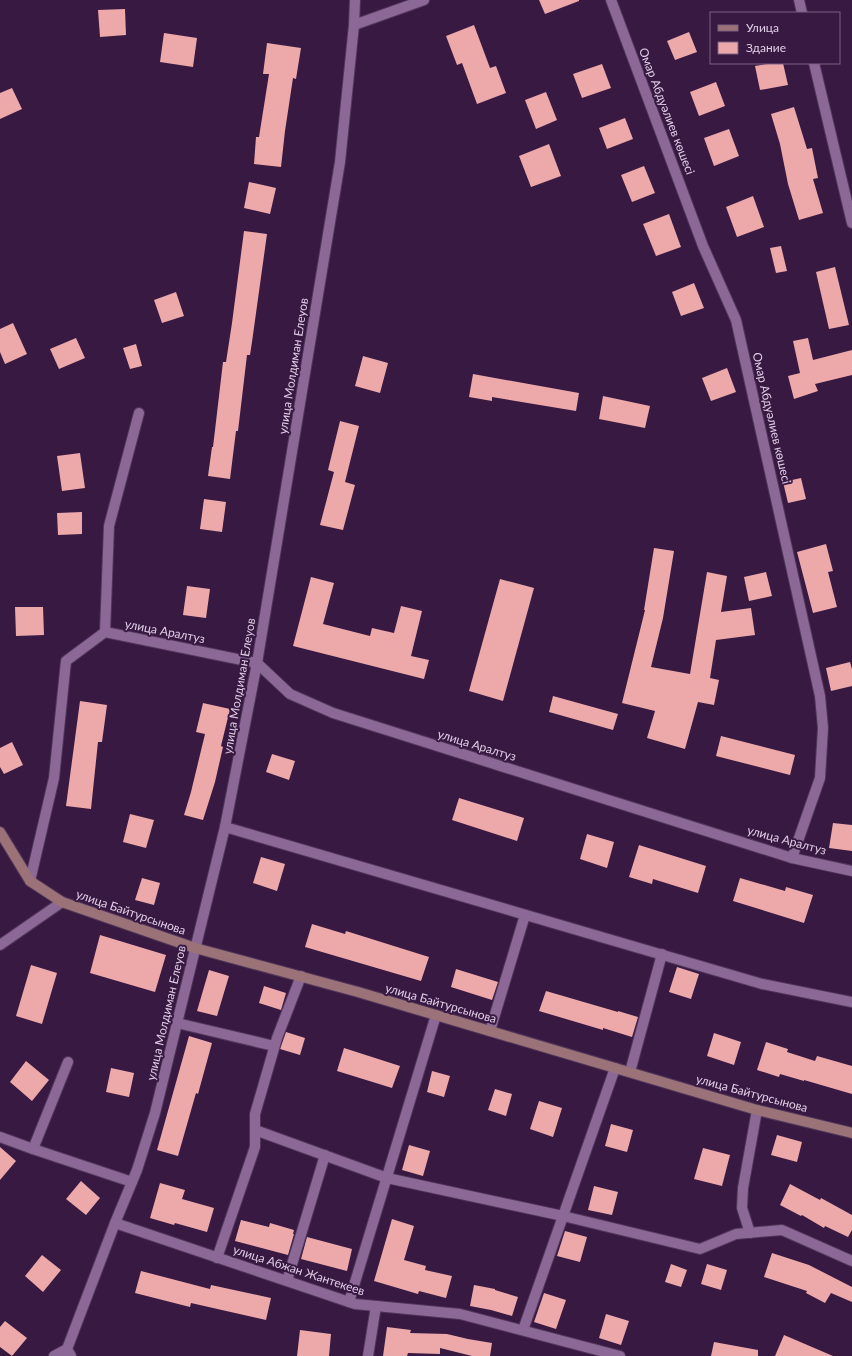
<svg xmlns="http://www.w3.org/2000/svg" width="852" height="1356" font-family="Lato,sans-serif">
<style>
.building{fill:#eda8aa}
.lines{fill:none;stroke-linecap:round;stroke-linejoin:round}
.street-casing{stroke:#51365a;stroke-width:12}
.secondary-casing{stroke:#51365a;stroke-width:12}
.street{stroke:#8c6897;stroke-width:10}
.secondary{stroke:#9b7277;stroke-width:10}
.labels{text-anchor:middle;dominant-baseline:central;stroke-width:4;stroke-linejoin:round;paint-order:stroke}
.street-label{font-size:12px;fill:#e1cde7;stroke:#381942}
</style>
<rect width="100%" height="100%" fill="#381942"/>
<!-- building -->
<g class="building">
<path d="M539 0H579V1L545 14Z"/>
<path d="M125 9 126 35 100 37 98 10Z"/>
<path d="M474 25 490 68 496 66 506 93 477 104 462 63 457 65 446 36Z"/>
<path d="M689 32 697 52 675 60 667 41Z"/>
<path d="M164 33 197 38 193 67 160 62Z"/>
<path d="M267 43 301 48 296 79 293 78 285 131 281 167 254 164 256 137H259L269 74H263Z"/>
<path d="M773 63H783L788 85 760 90 755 66Z"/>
<path d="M602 64 611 88 582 98 573 74Z"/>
<path d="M716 82 725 106 699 116 690 92Z"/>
<path d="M12 88 22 109 0 119V93Z"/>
<path d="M546 92 557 120 536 129 525 100Z"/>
<path d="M794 107 807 149 812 148 818 178 813 179 823 213 799 220 788 184 780 144 771 114Z"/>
<path d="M625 118 633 139 607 149 599 128Z"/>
<path d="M729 129 739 156 714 166 704 138Z"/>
<path d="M549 144 561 176 531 187 519 156Z"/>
<path d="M644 166 655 193 632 202 621 175Z"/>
<path d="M249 182 276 188 270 214 244 208Z"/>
<path d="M753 196 764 227 737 237 726 207Z"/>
<path d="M669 214 681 247 656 256 643 224Z"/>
<path d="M244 231 267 234 252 342 250 355H247L238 431H236L230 479 208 476 212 447H213L223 362H226L232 323Z"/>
<path d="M781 246 787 271 776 273 770 248Z"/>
<path d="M835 267 849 325 829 329 816 272Z"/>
<path d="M694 283 704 308 681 316 672 292Z"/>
<path d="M176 292 184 316 162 323 154 300Z"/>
<path d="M13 323 27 354 5 364 0 352V329Z"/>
<path d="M76 338 85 358 59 369 50 349Z"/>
<path d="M808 338 813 360 852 350V375L815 384 818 391 794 399 788 376 800 373 793 341Z"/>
<path d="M136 344 142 366 130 369 123 348Z"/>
<path d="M363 356 388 363 380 393 355 386Z"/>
<path d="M727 368 736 392 711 401 702 378Z"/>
<path d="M473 374 579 393 576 411 492 397V401L469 397Z"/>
<path d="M603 396 650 406 645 428 599 419Z"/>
<path d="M340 421 359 426 345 482 355 485 343 530 320 525 334 472 328 470Z"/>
<path d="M80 453 85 488 62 491 57 456Z"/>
<path d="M801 478 806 499 788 503 783 482Z"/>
<path d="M204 499 226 502 222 532 200 529Z"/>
<path d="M82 512V534L58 535 57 513Z"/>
<path d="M826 544 833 571 828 572 837 607 813 613 797 552Z"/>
<path d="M654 548 674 551 663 618 651 667 690 674 707 572 727 576 721 612 751 608 755 635 716 640 710 678 719 680 714 705 698 702 685 749 647 738 655 711 622 703 645 610H644Z"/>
<path d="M766 572 772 596 749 601 744 577Z"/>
<path d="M311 577 334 583 323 624 370 636 372 628 394 633 401 606 422 611 411 656 429 660 424 679 293 646Z"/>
<path d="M500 579 534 588 503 701 469 691Z"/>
<path d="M187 586 210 589 206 618 183 615Z"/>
<path d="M15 607H43L44 635 16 636Z"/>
<path d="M850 662 852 669V686L831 691 826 668Z"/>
<path d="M553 696 618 714 613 730 549 712Z"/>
<path d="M80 701 107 705 102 742H98L91 809 66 806Z"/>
<path d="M203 703 230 709 221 746 223 747 215 782 203 820 184 815 191 792 205 734 196 732Z"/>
<path d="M721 736 795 755 790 775 716 756Z"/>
<path d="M12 742 23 765 4 774 0 767V748Z"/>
<path d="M272 754 295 761 289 780 266 772Z"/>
<path d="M459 798 524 818 517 841 452 820Z"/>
<path d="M130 814 154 820 146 848 123 842Z"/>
<path d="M833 823 852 825V851L829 848Z"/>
<path d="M587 834 614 842 607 868 580 859Z"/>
<path d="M639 845 706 866 698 893 653 879 652 884 629 877Z"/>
<path d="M261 857 285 864 277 891 253 883Z"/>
<path d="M142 878 160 883 154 905 135 900Z"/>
<path d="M740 878 785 891 786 887 813 895 804 923 733 901Z"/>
<path d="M312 924 345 934 346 931 429 957 421 981 305 947Z"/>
<path d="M100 935 166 955 155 992 90 973Z"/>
<path d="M31 965 57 973 42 1024 16 1016Z"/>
<path d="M677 967 699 974 691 999 669 992Z"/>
<path d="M456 969 498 982 492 1000 451 987Z"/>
<path d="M209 970 229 976 217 1016 197 1011Z"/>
<path d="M264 986 286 993 281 1010 259 1003Z"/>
<path d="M546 991 618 1012V1011L638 1017 632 1037 603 1028V1030L539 1011Z"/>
<path d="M286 1032 305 1038 300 1055 280 1049Z"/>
<path d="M714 1033 741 1042 734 1065 707 1056Z"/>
<path d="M189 1036 212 1043 198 1094 196 1093 178 1156 157 1150Z"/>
<path d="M766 1042 788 1049 787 1052 815 1061 817 1056 852 1066V1094L804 1080V1081L780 1074 779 1077 757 1070Z"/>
<path d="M344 1048 400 1066 392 1088 337 1071Z"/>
<path d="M26 1061 49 1080 32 1101 10 1082Z"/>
<path d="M111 1068 134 1073 129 1097 106 1092Z"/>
<path d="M432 1071 450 1076 444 1097 427 1092Z"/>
<path d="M495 1089 512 1094 506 1116 488 1110Z"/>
<path d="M539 1101 562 1108 553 1137 530 1129Z"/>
<path d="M611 1124 633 1130 627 1152 605 1146Z"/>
<path d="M777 1135 802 1142 797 1162 771 1155Z"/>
<path d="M409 1145 430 1151 423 1176 402 1170Z"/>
<path d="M0 1147 16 1161 0 1180Z"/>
<path d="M703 1148 730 1155 722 1186 694 1179Z"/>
<path d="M81 1181 100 1198 86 1215 66 1199Z"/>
<path d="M160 1183 185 1190 182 1199 214 1208 207 1232 175 1223 174 1225 150 1218Z"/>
<path d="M790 1184 820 1200 821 1198 852 1215V1230L848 1237 825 1226 824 1228 802 1215 801 1216 780 1205Z"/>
<path d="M594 1186 618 1192 612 1215 588 1210Z"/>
<path d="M392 1219 414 1226 404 1260 426 1266 425 1270 452 1276 446 1298 419 1291 418 1294 374 1281Z"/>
<path d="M241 1220 269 1227 270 1223 294 1230 293 1234H294L288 1255 235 1241Z"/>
<path d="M565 1231 587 1237 580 1262 557 1256Z"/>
<path d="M307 1237 352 1249 347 1271 301 1259Z"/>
<path d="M772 1253 809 1265 852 1287V1302L831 1293 825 1303 806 1293 807 1291 764 1277Z"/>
<path d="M42 1255 61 1270 43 1292 25 1276Z"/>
<path d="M671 1264 687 1270 681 1287 665 1282Z"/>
<path d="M707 1264 727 1270 721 1290 701 1284Z"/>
<path d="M141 1271 210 1289 211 1285 271 1298 266 1320 191 1303 190 1307 135 1293Z"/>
<path d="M474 1285 495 1289V1290L518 1297 512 1316 491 1310 470 1306Z"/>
<path d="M544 1293 566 1300 556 1329 534 1322Z"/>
<path d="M606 1314 629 1321 621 1345 599 1338Z"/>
<path d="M5 1321 27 1338 12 1356 0 1347V1327Z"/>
<path d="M387 1327 411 1330 410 1333 447 1334 468 1339 492 1343 490 1356H472L440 1348V1354L408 1353 407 1356H383Z"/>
<path d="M300 1330 331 1334 329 1356H297Z"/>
<path d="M784 1335 833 1356H775Z"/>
<path d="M714 1342 758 1350V1356H711Z"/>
</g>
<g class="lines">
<defs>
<g id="street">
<path d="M611 0 703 246 736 320 820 696 823 728 820 778 792 858"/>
<path d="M799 0 802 13"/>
<path d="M354 25 424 0"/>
<path d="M814 63 852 223"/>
<path d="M105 632 257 663 290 694 333 713 792 858 852 871"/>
<path d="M225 827 762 984 852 1002"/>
<path d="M30 881 54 778 66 661 105 632 109 526 139 413"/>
<path d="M0 945 62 902"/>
<path d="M177 1023 274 1046"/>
<path d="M490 1031 525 915"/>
<path d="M630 1072 662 954"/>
<path d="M255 1130 387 1178 563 1216 700 1249 736 1234 782 1230 852 1261"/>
<path d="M0 1137 33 1149 68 1062"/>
<path d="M33 1149 132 1182"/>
<path d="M115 1223 355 1304 460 1314 620 1356"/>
<path d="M750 1233 742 1208 743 1188 757 1110"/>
<path d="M217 1258 255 1147V1114L277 1038 301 976"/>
<path d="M287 1281 325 1155"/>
<path d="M349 1302 436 1015"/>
<path d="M523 1330 615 1068"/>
<path d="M54 1356 67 1349"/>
<path d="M71 1356 67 1349 115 1223 137 1170 155 1113 225 827 257 663 340 162 354 25 355 0"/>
<path d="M368 1356 376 1306"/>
</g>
<path id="secondary" d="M0 832 30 881 62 902 195 948 358 992 757 1110 852 1133"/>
</defs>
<!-- street casing -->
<use href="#street" class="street-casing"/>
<!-- secondary casing -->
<use href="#secondary" class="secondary-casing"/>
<!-- street -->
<use href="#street" class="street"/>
<!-- secondary -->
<use href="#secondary" class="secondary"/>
</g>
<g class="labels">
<!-- street labels -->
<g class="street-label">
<text transform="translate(667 111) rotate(69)">Омар Абдуәлиев көшесі</text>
<text transform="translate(293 366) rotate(-81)">улица Молдиман Елеуов</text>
<text transform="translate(772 418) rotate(77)">Омар Абдуәлиев көшесі</text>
<text transform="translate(165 631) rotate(11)">улица Аралтуз</text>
<text transform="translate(239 686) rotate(-80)">улица Молдиман Елеуов</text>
<text transform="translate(477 745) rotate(17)">улица Аралтуз</text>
<text transform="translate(787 840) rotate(15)">улица Аралтуз</text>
<text transform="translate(131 912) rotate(19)">улица Байтурсынова</text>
<text transform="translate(441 1003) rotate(16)">улица Байтурсынова</text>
<text transform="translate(166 1013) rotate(-77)">улица Молдиман Елеуов</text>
<text transform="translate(752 1093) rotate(15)">улица Байтурсынова</text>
<text transform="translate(299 1270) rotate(18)">улица Абжан Жантекеев</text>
</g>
</g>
<!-- legend -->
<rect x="710" y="12" width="130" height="52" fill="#381942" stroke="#7c6184"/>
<rect x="718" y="25" width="20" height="6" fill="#9b7277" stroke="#7c6184"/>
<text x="746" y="32" font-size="12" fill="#e1cde7">Улица</text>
<rect x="718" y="42" width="20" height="12" fill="#eda8aa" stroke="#7c6184"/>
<text x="746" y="52" font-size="12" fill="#e1cde7">Здание</text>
</svg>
